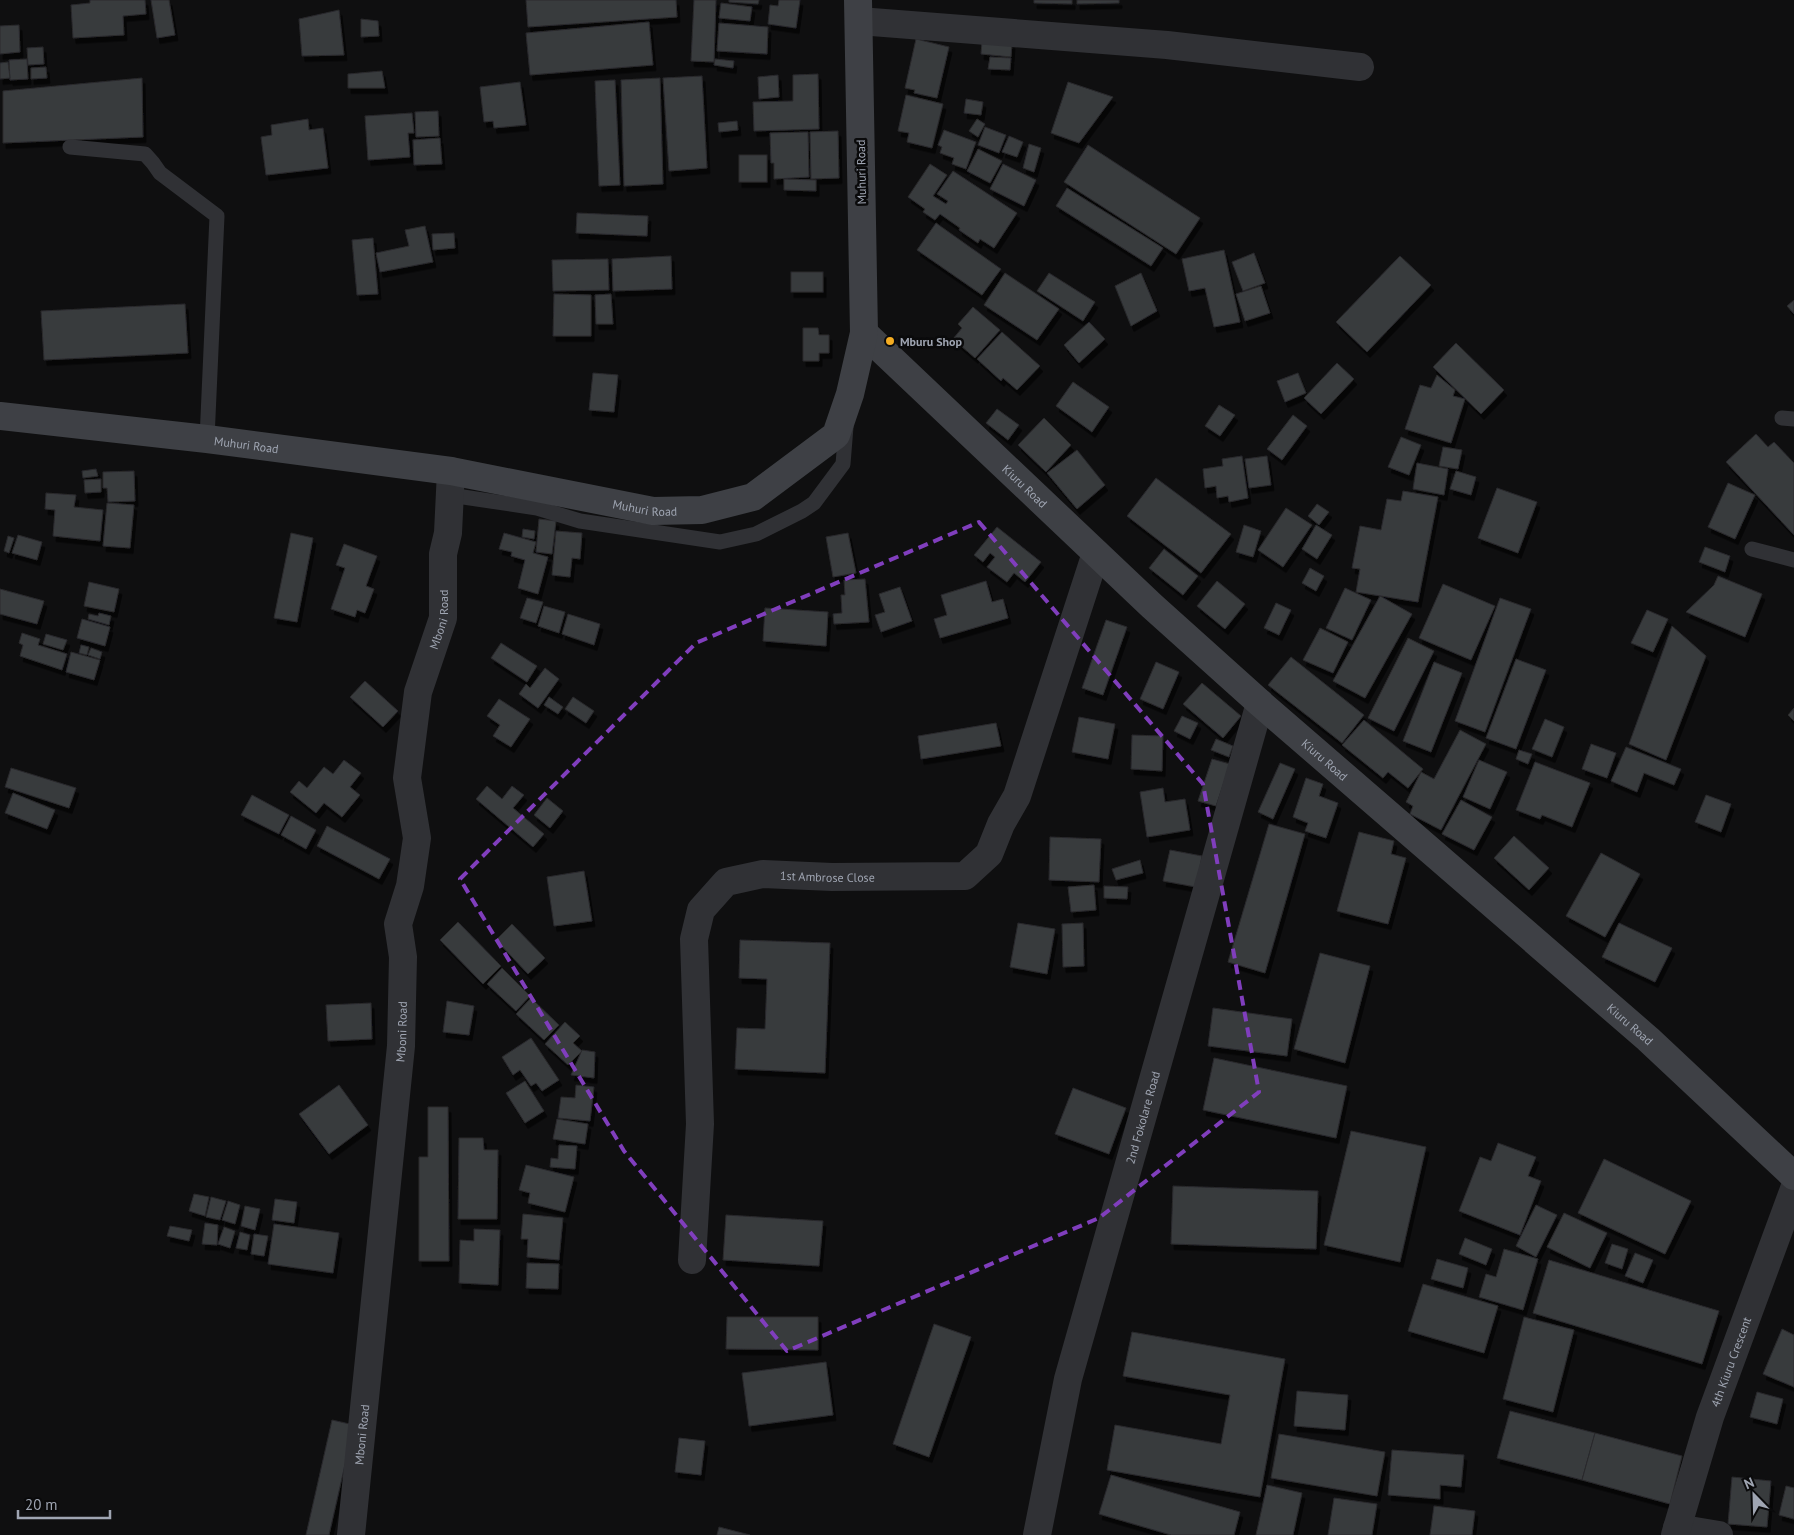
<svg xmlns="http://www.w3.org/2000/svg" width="1794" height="1535" font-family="'PT Sans',sans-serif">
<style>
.building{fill:#383a3e;stroke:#29292c;filter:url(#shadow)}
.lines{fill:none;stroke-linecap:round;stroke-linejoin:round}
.lane{stroke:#303135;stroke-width:15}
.street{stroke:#303135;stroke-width:28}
.secondary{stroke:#3e4045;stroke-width:28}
.marked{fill:none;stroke:#803ebd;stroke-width:4;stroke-dasharray:10 6;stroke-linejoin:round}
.poi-dot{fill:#f5ad22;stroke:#0a0a0b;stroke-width:2}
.labels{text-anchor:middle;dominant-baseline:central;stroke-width:5;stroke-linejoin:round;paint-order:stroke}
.street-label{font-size:12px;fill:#9fa5b2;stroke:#0a0a0b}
.poi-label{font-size:12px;font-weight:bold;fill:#9fa5b2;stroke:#0a0a0b;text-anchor:start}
</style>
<defs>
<filter id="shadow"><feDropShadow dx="3" dy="5.5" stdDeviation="0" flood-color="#0009"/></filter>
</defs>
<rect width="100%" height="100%" fill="#0f0f10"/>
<!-- building -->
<g class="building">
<path d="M90 0H145L146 14 123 16 124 35 73 38 71 5 90 3Z"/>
<path d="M151 0H169L175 35 157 38Z"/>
<path d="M526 0H676L677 17 528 27Z"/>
<path d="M694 0H716L714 62 691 61Z"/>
<path d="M729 0H759L758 4 729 2Z"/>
<path d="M779 0H800L796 28 768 24 770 5 778 6Z"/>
<path d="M1034 0H1072V4L1034 3Z"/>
<path d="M1077 0H1119V3L1077 4Z"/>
<path d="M721 3 752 7 750 21 719 18Z"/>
<path d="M339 10 344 55 302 56 299 19Z"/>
<path d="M361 19 378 21 379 36 361 37Z"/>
<path d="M649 22 653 65 530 75 526 33Z"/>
<path d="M719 23 768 27 767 54 717 51Z"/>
<path d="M19 25 20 52 0 54V26Z"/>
<path d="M916 39 949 47 937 98 914 93 915 90 905 88Z"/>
<path d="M982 41 1012 43 1011 57 981 54Z"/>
<path d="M43 47 44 64 28 65 27 48Z"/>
<path d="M990 57 1011 58 1010 70 988 69Z"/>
<path d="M27 59 28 79 10 80 9 60Z"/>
<path d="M715 59 734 61 733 68 714 65Z"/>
<path d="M8 62 10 78 0 79V63Z"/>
<path d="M46 67 47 78 31 79V68Z"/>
<path d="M382 71 385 88H348V74Z"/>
<path d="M818 74 819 129 754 131 753 102 793 101V75Z"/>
<path d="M778 75 779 97 759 99 758 77Z"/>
<path d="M702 76 707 168 669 171 663 78Z"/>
<path d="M142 78 143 137 3 143V91Z"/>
<path d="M660 78 663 184 624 186 621 80Z"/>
<path d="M615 80 620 185 599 186 595 81Z"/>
<path d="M520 82 526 125 494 128 493 121 484 122 480 87Z"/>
<path d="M1068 82 1113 97 1079 143 1051 133Z"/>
<path d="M906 95 943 104 932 148 907 142 909 133 898 131Z"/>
<path d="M966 99 983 102 981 115 964 113Z"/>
<path d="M438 111 439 136 416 137 415 112Z"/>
<path d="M412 113 414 133H408L410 157 368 160 365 116Z"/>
<path d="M308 119 309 130 323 128 328 168 266 175 261 137 272 135 271 125Z"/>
<path d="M977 119 985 124 978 137 969 131Z"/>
<path d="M737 121 738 130 719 132 718 123Z"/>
<path d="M985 127 1006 135 999 153 978 145Z"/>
<path d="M944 130 976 142 966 169 952 164 954 158 940 153 942 147 938 145Z"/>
<path d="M838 131 839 178 811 179 810 132Z"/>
<path d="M808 132 809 177 774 179V163H771L770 133Z"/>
<path d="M1009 136 1023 142 1017 157 1002 152Z"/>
<path d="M440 138 442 164 414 165 413 140Z"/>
<path d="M1029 144 1041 148 1034 172 1023 168Z"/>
<path d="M1088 145 1200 218 1176 254 1064 182Z"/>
<path d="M978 149 1002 161 990 183 967 171Z"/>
<rect x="739" y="155" width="28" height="27"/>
<path d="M930 164 947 175 933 196 946 204 948 201 937 194 953 171 1017 213 994 248 980 239 978 243 959 230 960 228 940 214 935 220 923 212 925 209 908 197Z"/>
<path d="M1003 164 1036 180 1024 206 990 189Z"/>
<path d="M784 179 816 180V191L784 190Z"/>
<path d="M1067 188 1163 248 1151 266 1056 206Z"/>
<path d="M577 213 648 216 647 236 576 233Z"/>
<path d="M936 223 1001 269 982 295 917 250Z"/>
<path d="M425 226 433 262 380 272 376 253 409 246 405 230Z"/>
<path d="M454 233 455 248 433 250 432 234Z"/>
<path d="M373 238 378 294 357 295 352 240Z"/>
<path d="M1224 250 1240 322 1214 327 1205 288 1189 291 1182 259Z"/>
<path d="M1254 253 1265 283 1243 291 1232 262Z"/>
<path d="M671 256 672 289 613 291 612 259Z"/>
<path d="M1400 256 1431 285 1367 352 1336 322Z"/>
<path d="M608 259 609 290 553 291 552 260Z"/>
<rect x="791" y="272" width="32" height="20"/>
<path d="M1005 273 1059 309 1037 340 984 305Z"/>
<path d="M1049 273 1095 302 1083 321 1037 291Z"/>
<path d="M1141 273 1157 311 1131 326 1115 286Z"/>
<path d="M1261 286 1270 313 1245 321 1236 294Z"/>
<path d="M554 294 591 295V336H553Z"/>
<path d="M611 294 613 324H596L595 295Z"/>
<path d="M1794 300V314L1787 306Z"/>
<path d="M185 304 188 353 44 360 41 311Z"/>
<path d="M973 307 1000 330 975 358 953 339 962 328 958 324Z"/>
<path d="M1089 322 1105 339 1079 363 1064 345Z"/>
<path d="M803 328H818L819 335H829V353H819V361H803Z"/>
<path d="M1002 332 1040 366 1017 390 1003 378 1001 381 977 359Z"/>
<path d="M1456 343 1504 390 1481 414 1433 367Z"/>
<path d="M1337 363 1354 379 1321 414 1304 398Z"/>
<path d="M593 373 618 375 614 412 589 410Z"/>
<path d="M1298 373 1306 393 1285 402 1277 381Z"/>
<path d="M1437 375 1455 390 1453 396 1465 399 1451 443 1405 429 1420 385 1431 388Z"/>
<path d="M1073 382 1109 407 1092 432 1056 406Z"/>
<path d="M1219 405 1235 415 1220 436 1205 426Z"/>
<path d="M997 409 1019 425 1008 440 986 423Z"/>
<path d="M1293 415 1307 426 1282 460 1267 449Z"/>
<path d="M1044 418 1071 445 1046 472 1018 445Z"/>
<path d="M1756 434 1768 447 1774 442 1794 463V535L1726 462Z"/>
<path d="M1401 437 1421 445 1409 475 1388 467Z"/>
<path d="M1443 447 1462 450 1458 469 1439 466Z"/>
<path d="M1077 450 1105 485 1077 509 1047 473Z"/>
<path d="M1242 456 1248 498 1229 502 1228 496 1217 498 1216 486 1205 488 1203 469 1223 466 1222 459Z"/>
<path d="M1267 456 1271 485 1249 488 1245 459Z"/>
<path d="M1417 463 1448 469 1444 495 1413 489Z"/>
<path d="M96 469 98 476 83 478 82 471Z"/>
<path d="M134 471 135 501 108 502 107 488H103V472Z"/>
<path d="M1456 471 1476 477 1471 495 1450 489Z"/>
<path d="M1156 478 1231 534 1201 573 1127 516Z"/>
<path d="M101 479V492L85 493 84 480Z"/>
<path d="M1728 483 1755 495 1735 539 1708 527Z"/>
<path d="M1497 488 1537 502 1518 553 1478 538Z"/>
<path d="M1403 491 1438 497 1418 602 1356 592 1360 569 1352 568 1360 526 1381 530 1387 499 1401 501Z"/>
<path d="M46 493 76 495 74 507 103 510 100 541 53 536 55 510 45 509Z"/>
<path d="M107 503 134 505 130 548 103 546Z"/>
<path d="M1317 504 1329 512 1319 525 1308 516Z"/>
<path d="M1286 508 1312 525 1283 567 1258 550Z"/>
<path d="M539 519 556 521 552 554 536 552Z"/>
<path d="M1244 525 1261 531 1253 557 1236 552Z"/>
<path d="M1316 525 1332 535 1317 559 1302 549Z"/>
<path d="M997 527 1041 562 1025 582 1014 573 1007 582 987 567 995 557 990 553 983 562 974 555Z"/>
<path d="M523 529 535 531 534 539 522 537Z"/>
<path d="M556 531 582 533 580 559 572 558 570 577 552 575Z"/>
<path d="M291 533 313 538 297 622 274 618Z"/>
<path d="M504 533 536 542 533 553 548 557 538 594 518 588 525 560 511 556 512 552 499 549Z"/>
<path d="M848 533 856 573 833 577 826 537Z"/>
<path d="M18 535 42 542 37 560 12 553Z"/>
<path d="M8 536 14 538 9 553 4 551Z"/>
<path d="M344 544 377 556 366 586 374 589 365 613 357 610 355 617 331 609 345 568 336 565Z"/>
<path d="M1705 547 1730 556 1725 572 1699 562Z"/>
<path d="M1164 549 1198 576 1183 595 1149 568Z"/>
<path d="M1310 568 1324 576 1316 591 1302 583Z"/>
<path d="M1718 576 1762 594 1745 637 1686 612 1714 585Z"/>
<path d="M865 579 869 622 834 624 833 614 842 613 841 595H845L844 580Z"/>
<path d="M986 581 992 602 1003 599 1008 618 940 638 934 619 947 615 941 595Z"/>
<path d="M1217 581 1245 604 1225 629 1197 606Z"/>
<path d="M89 582 119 589 114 612 84 606Z"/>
<path d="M1443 584 1495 606 1471 660 1419 638Z"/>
<path d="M900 587 912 621 881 632 875 615 885 612 879 594Z"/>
<path d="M1345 588 1371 600 1352 640 1326 628Z"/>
<path d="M0 589 44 601 37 624 0 614Z"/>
<path d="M1380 596 1412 614 1365 698 1333 681Z"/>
<path d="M527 598 543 602 536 623 520 618Z"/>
<path d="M1500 598 1531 609 1485 732 1455 721Z"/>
<path d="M1276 603 1291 610 1279 635 1264 628Z"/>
<path d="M544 606 565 612 559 633 538 626Z"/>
<path d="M765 608 828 612 826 646 763 641Z"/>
<path d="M1647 610 1668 619 1653 652 1631 643Z"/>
<path d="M99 613 111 616 109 625 88 619 89 614 98 616Z"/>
<path d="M568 614 600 624 594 645 562 634Z"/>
<path d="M82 619 110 627 105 646 77 638Z"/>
<path d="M1106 620 1127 627 1103 695 1082 688Z"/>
<path d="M1672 626 1706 656 1666 760 1629 744Z"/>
<path d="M1320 628 1348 642 1333 673 1303 660Z"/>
<path d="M22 633 40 639 38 645 67 654 62 670 20 656 23 645 19 643Z"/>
<path d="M46 634 67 640 63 650 43 644Z"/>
<path d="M1408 638 1434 651 1394 731 1368 718Z"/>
<path d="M501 643 537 666 527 682 491 658Z"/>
<path d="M81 645 89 647 87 655 79 653Z"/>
<path d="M91 648 102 652 100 659 88 655Z"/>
<path d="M71 652 100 660 94 680 66 672Z"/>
<path d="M1291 657 1364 715 1342 743 1268 685Z"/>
<path d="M1516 659 1546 670 1516 749 1486 738Z"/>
<path d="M1156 662 1179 672 1163 709 1140 699Z"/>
<path d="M1434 662 1462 673 1431 752 1403 741Z"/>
<path d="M545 668 559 679 538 708 519 694 526 684 530 688Z"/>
<path d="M365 681 398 711 383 727 350 697Z"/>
<path d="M1202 683 1241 716 1223 738 1183 704Z"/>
<path d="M549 697 563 707 558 714 544 705Z"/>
<path d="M573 697 594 711 586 723 565 709Z"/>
<path d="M499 699 530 719 511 747 493 736 500 725 487 716Z"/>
<path d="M1794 708V721L1788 715Z"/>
<path d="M1182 716 1198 723 1190 739 1174 731Z"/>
<path d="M1079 717 1115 724 1108 759 1072 752Z"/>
<path d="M1545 719 1564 727 1552 757 1532 749Z"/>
<path d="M1364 720 1423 769 1408 788 1388 772 1383 778 1342 745Z"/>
<path d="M996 723 1001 746 921 759 918 736Z"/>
<path d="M1460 730 1486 744 1441 830 1410 814 1413 806 1406 802 1421 772 1434 779Z"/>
<path d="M1132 735 1163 736 1162 771 1131 769Z"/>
<path d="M1216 739 1233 746 1229 757 1211 750Z"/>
<path d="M1591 744 1616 753 1607 778 1582 769Z"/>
<path d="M1626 747 1681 769 1674 785 1644 773 1637 792 1611 781Z"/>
<path d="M1519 750 1532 754 1528 764 1516 759Z"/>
<path d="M1212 759 1230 764 1216 806 1198 801Z"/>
<path d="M344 760 361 773 350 787 360 795 342 817 324 803 316 813 290 792 299 781 307 788 324 767 333 774Z"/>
<path d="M1479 760 1507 772 1490 809 1463 797Z"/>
<path d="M1535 762 1590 783 1572 827 1542 815 1540 819 1516 810Z"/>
<path d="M1280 763 1295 769 1273 819 1258 812Z"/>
<path d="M11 768 76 788 69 808 5 787Z"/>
<path d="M1306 778 1323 784 1319 796 1338 803 1326 838 1305 831 1308 823 1293 817Z"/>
<path d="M487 786 502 799 512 786 524 795 513 808 544 834 533 847 476 799Z"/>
<path d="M1163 788 1165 802 1185 799 1190 830 1147 837 1140 792Z"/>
<path d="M13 793 55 810 47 829 5 813Z"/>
<path d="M252 795 289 815 279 834 241 815Z"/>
<path d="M1706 795 1731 804 1721 832 1695 822Z"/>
<path d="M547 798 563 811 550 828 534 815Z"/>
<path d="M1461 800 1492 817 1474 850 1442 834Z"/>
<path d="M291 816 316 830 306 849 281 835Z"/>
<path d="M1269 824 1305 834 1265 973 1228 962Z"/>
<path d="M327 826 390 859 379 879 317 846Z"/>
<path d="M1359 832 1394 841 1391 854 1406 858 1388 924 1337 911Z"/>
<path d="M1514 836 1549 868 1529 890 1494 858Z"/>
<path d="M1050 837 1101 839 1099 882 1049 880Z"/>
<path d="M1170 850 1202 856 1196 887 1163 881Z"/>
<path d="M1601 853 1640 874 1605 937 1566 916Z"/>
<path d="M1140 860 1143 873 1116 880 1112 869Z"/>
<path d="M584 871 592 921 554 926 547 877Z"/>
<path d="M1094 885 1096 910 1071 912 1068 887Z"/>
<path d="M1104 886 1128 887 1127 899 1104 898Z"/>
<path d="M458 922 501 966 483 984 440 940Z"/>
<path d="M1018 923 1055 929 1047 974 1010 967Z"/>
<path d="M1083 923 1084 966 1063 967 1062 924Z"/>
<path d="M1619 923 1672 948 1655 982 1602 957Z"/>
<path d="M512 924 545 958 528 974 496 940Z"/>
<path d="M740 940 830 943 825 1073 735 1069 737 1028 765 1029 767 979 739 978Z"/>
<path d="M1320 953 1370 966 1345 1063 1294 1049Z"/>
<path d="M502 968 530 996 516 1011 487 984Z"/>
<path d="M531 998 559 1025 544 1040 516 1014Z"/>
<path d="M447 1001 474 1006 469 1035 443 1032Z"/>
<path d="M371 1003 372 1039 328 1041 326 1005Z"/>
<path d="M1213 1008 1292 1019 1287 1056 1208 1046Z"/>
<path d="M565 1022 580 1036 573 1043 582 1051 568 1065 545 1044Z"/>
<path d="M531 1038 559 1080 542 1091 536 1083 531 1086 520 1070 513 1075 502 1057Z"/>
<path d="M582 1050 595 1052 594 1078 571 1075Z"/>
<path d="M1214 1058 1347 1086 1336 1138 1203 1110Z"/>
<path d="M525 1081 544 1111 525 1123 506 1093Z"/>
<path d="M339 1085 368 1125 329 1154 299 1114Z"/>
<path d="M576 1085 594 1087 590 1121 558 1118 561 1097 575 1098Z"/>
<path d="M1073 1088 1126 1108 1109 1154 1055 1134Z"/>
<path d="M428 1107H448L449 1261H419V1157H428Z"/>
<path d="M557 1119 588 1124 585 1144 553 1139Z"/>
<path d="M1351 1131 1426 1147 1400 1262 1324 1245Z"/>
<path d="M459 1138H483L484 1150H498L497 1219H458Z"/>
<path d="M1498 1143 1536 1157 1528 1176 1541 1181 1520 1235 1459 1211 1480 1157 1491 1161Z"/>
<path d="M559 1145 577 1146 575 1169 550 1167 551 1158 558 1159Z"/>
<path d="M1604 1159 1691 1201 1665 1254 1578 1213Z"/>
<path d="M526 1165 574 1177 565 1212 528 1203 530 1193 519 1190Z"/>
<path d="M1173 1186 1318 1191 1316 1249 1171 1244Z"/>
<path d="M194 1194 209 1197 205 1216 189 1211Z"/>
<path d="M211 1197 226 1201 220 1220 206 1217Z"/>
<path d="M275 1199 297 1202 294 1223 272 1220Z"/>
<path d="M228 1201 240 1205 235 1224 222 1220Z"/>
<path d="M1536 1205 1557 1215 1536 1257 1516 1246Z"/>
<path d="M245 1206 260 1209 255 1230 241 1226Z"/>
<path d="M1564 1213 1607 1233 1590 1268 1547 1247Z"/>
<path d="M523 1214 563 1218 559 1260 527 1257 528 1239H521Z"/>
<path d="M726 1215 823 1221 819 1266 723 1260Z"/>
<path d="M205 1223 218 1225 217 1245 202 1244Z"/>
<path d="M274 1224 339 1233 333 1273 268 1264Z"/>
<path d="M170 1226 192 1230 189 1241 167 1236Z"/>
<path d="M224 1227 235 1231 230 1248 218 1244Z"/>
<path d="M474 1229 500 1230 498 1285 459 1283 460 1240 474 1241Z"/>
<path d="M240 1232 250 1235 247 1250 236 1248Z"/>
<path d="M254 1234 268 1236 264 1256 251 1254Z"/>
<path d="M1465 1238 1492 1249 1486 1265 1459 1254Z"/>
<path d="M1612 1244 1628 1249 1622 1269 1605 1263Z"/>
<path d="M1504 1249 1538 1259 1523 1310 1479 1297 1486 1274 1496 1277Z"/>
<path d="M1635 1253 1653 1260 1643 1283 1625 1276Z"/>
<path d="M1437 1259 1468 1268 1463 1288 1431 1279Z"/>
<path d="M1549 1260 1719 1311 1702 1364 1533 1313Z"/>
<path d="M527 1263 559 1264 558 1289 526 1288Z"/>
<path d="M1423 1284 1498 1306 1484 1353 1408 1331Z"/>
<path d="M727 1317H818V1350L726 1349Z"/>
<path d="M1524 1317 1574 1330 1553 1412 1503 1399Z"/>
<path d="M934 1324 971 1337 929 1457 893 1444Z"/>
<path d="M1782 1329 1794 1335V1387L1763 1374Z"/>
<path d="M1132 1332 1285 1359 1260 1497 1107 1470 1115 1425 1221 1444 1230 1395 1123 1376Z"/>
<path d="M826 1362 833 1415 749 1426 742 1373Z"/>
<path d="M1297 1391 1348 1395 1345 1430 1294 1426Z"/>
<path d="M1757 1392 1783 1399 1777 1424 1750 1417Z"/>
<path d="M1510 1411 1595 1433 1582 1480 1497 1458Z"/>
<path d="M332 1420 354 1425 329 1535H306Z"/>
<path d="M1595 1433 1682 1456 1670 1504 1582 1480Z"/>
<path d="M1279 1434 1385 1452 1377 1496 1271 1478Z"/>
<path d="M679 1438 705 1441 701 1475 675 1472Z"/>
<path d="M1392 1450 1464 1455 1461 1487 1440 1485V1499L1388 1495Z"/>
<path d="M1111 1475 1240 1512 1234 1535H1171L1099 1514Z"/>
<path d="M1732 1477 1771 1481 1767 1527 1728 1524Z"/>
<path d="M1267 1485 1302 1493 1293 1535H1256Z"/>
<path d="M1786 1486 1794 1488V1519L1779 1515Z"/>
<path d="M1334 1498 1377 1504 1372 1535H1328Z"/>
<path d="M1434 1506 1475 1511 1472 1535H1430Z"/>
<path d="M719 1527 750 1535H717Z"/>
</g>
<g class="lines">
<!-- lane -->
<g class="lane">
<path d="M70 147 145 154 153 163 160 173 217 216 207 439"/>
<path d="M1782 418 1794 419"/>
<path d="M450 495 537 508 580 521 720 542 756 534 802 511 814 503 843 464 846 427"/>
<path d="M1752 549 1794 560"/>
</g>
<!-- street -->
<g class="street">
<path d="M859 21 1167 45 1360 67"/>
<path id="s1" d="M692 1260 700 1124 694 939 701 910 726 882 763 874 832 877 965 876 989 854 1001 824 1017 796 1096 553"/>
<path d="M1677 1528 1719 1535"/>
<path id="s2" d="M351 1535 401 1046 403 957 398 924 410 886 417 838 407 778 418 692 443 618V554L448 533 451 471"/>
<path id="s3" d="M1037 1535 1068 1379 1260 703"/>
<path id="s4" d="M1675 1535 1710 1417 1794 1189"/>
</g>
<!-- secondary -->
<g class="secondary">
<path id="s5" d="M864 333 1152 606 1260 703 1648 1039 1794 1176"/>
<path id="s6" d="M0 416 207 439 451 471 653 511 702 510 753 497 836 435 850 394 864 333 858 0"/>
</g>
</g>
<!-- marked area -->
<path class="marked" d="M979 522 1203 784 1259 1092 1099 1218 787 1351 624 1151 460 879 696 643Z"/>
<!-- markers -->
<circle class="poi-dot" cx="890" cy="341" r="5"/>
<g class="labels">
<!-- street labels -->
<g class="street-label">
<text transform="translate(861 172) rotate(-91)">Muhuri Road</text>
<text stroke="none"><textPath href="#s6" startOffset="248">Muhuri Road</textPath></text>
<text stroke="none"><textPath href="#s5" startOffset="222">Kiuru Road</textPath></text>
<text stroke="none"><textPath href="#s6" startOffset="652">Muhuri Road</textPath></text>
<text stroke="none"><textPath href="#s2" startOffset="926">Mboni Road</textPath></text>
<text stroke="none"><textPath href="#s5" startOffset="628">Kiuru Road</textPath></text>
<text stroke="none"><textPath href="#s1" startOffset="491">1st Ambrose Close</textPath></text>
<text stroke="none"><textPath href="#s5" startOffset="1032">Kiuru Road</textPath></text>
<text stroke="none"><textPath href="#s2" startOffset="506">Mboni Road</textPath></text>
<text stroke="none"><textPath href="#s3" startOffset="431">2nd Fokolare Road</textPath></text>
<text stroke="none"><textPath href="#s4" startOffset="182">4th Kiuru Crescent</textPath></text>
<text stroke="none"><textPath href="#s2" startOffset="101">Mboni Road</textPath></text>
</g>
<!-- poi labels -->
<g class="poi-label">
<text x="900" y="341">Mburu Shop</text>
</g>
</g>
<!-- north arrow -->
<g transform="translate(1754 1495) rotate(337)" stroke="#0a0a0b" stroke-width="4" paint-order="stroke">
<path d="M0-4L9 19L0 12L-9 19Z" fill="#9fa5b2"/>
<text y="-8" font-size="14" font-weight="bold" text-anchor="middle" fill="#9fa5b2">N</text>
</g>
<!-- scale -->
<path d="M18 1510v8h92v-8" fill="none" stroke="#9fa5b2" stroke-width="2.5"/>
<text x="25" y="1510" font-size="15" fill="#9fa5b2" stroke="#0a0a0b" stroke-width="4" paint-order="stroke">20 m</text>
</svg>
